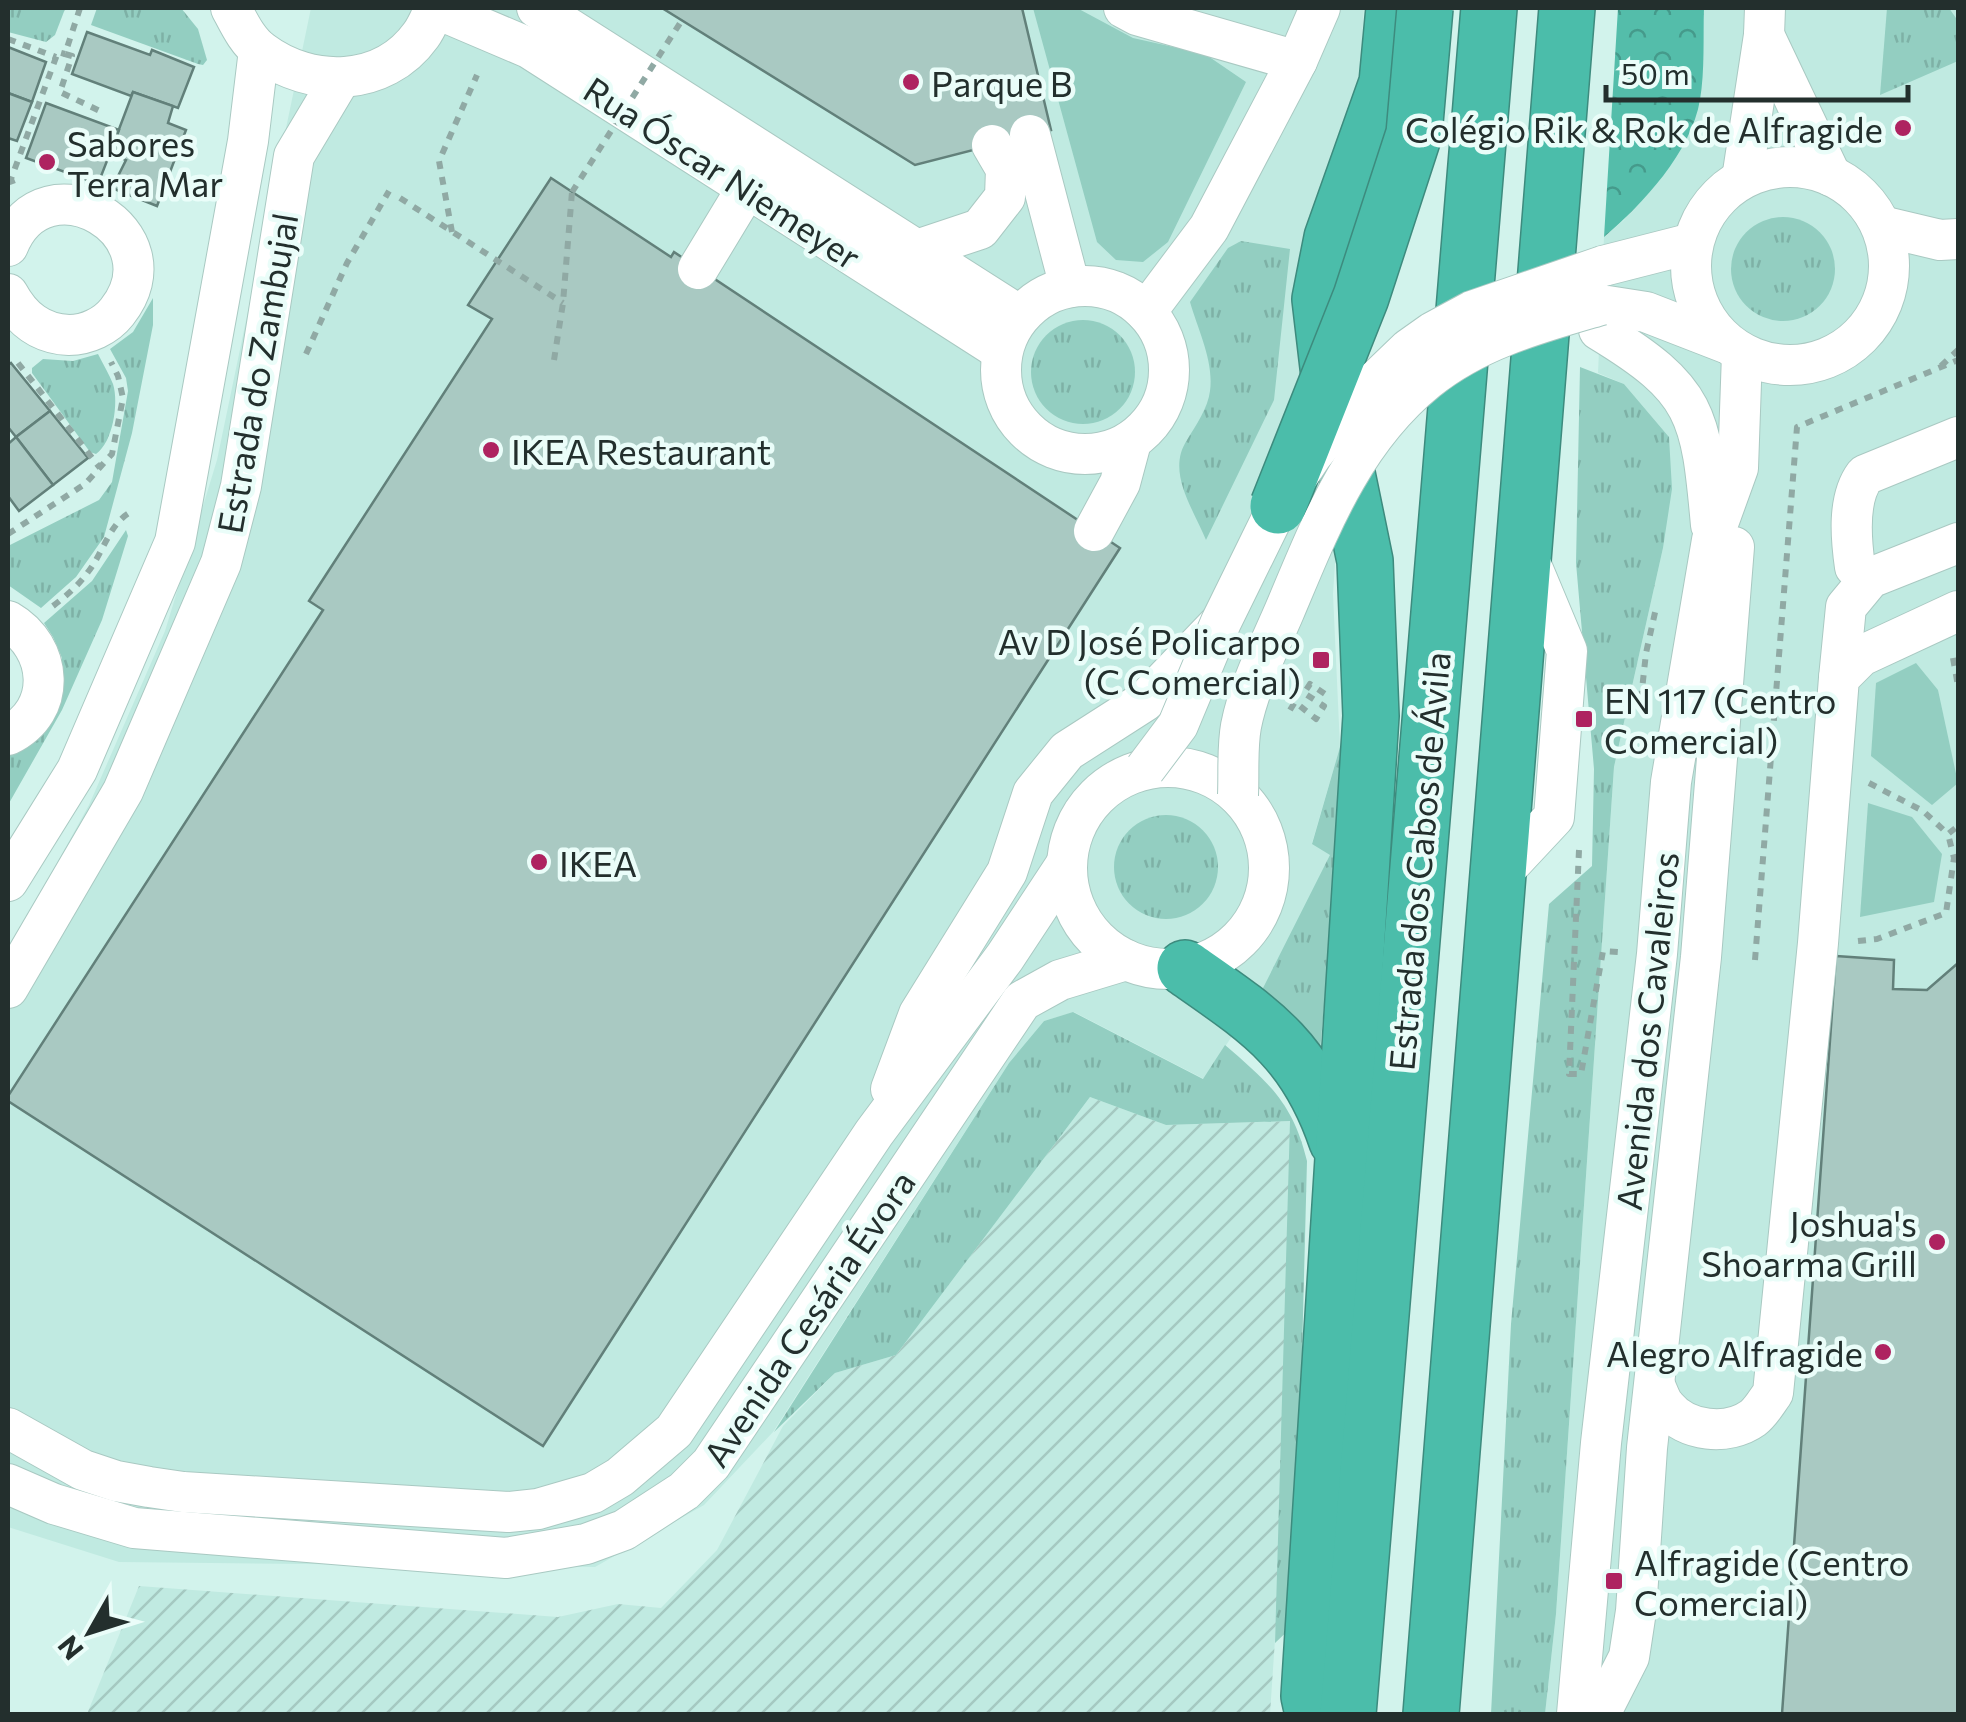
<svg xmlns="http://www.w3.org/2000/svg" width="1966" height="1722" font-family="Commissioner,sans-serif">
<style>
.built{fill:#c0eae1}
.industrial{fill:url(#industrial-furrows)}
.grass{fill:url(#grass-tufts)}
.forest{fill:url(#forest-crowns)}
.garden{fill:#93cec1}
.building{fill:#a9c9c2;stroke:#62807a;stroke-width:2.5}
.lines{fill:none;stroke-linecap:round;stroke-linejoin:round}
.minor-casing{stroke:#a9c9c2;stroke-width:42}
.highway-casing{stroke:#3d8b7e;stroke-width:58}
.path{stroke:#90a9a4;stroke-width:6;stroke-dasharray:8 8;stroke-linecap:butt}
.minor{stroke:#fff;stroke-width:40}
.highway{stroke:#4bbdaa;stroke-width:55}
.minor-bridge-casing{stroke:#a9c9c2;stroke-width:42;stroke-linecap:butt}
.highway-bridge-casing{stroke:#3d8b7e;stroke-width:58;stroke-linecap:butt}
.path-bridge{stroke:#90a9a4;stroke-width:6;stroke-dasharray:8 8;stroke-linecap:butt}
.minor-bridge{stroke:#fff;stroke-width:40}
.highway-bridge{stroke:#4bbdaa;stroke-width:55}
.poi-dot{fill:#ae2360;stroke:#eafdf9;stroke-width:4}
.labels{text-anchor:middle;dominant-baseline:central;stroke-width:9;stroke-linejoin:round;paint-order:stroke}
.poi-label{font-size:35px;fill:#232f2d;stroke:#eafdf9;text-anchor:start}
.street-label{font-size:35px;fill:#232f2d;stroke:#eafdf9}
</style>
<defs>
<pattern id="industrial-furrows" width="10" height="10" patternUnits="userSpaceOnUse" patternTransform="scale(2.5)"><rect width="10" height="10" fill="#c0eae1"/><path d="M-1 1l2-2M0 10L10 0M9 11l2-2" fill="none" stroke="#a5c9c1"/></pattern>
<pattern id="grass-tufts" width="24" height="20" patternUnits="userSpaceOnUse" patternTransform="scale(2.5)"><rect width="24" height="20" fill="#93cec1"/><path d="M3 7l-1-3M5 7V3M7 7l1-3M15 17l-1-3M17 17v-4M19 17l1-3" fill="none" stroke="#7eb1a6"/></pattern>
<pattern id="forest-crowns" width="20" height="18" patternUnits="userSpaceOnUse" patternTransform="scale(2.5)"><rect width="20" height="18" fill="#54bdaa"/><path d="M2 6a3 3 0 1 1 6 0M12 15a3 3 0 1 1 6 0" fill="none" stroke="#459a8b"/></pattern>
</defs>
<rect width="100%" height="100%" fill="#d2f3ec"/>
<!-- built -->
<g class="built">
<path d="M311 8H1364L1360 71 1393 115 1357 228 1333 594 1340 747 1312 843 1331 855 1272 975 1204 1079 1074 1012 1044 1021 1009 1063 773 1432 704 1505 595 1567 119 1562 8 1527V952L89 805 165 631 217 460Z"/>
<path d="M1704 8H1958V1714H1545L1556 1614 1614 767 1663 548 1669 437 1624 384 1598 373 1604 237 1624 220 1700 103Z"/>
</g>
<!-- industrial -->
<path class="industrial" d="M1090 1097 1166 1125 1291 1121 1293 1371 1270 1714H87L139 1586 558 1617 618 1604 661 1608 717 1550 783 1426 835 1373 896 1355Z"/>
<!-- grass -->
<g class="grass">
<path d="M8 8H65V9L55 35 46 42 8 32Z"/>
<path d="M97 8H181L198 29 207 60 203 65 198 64 91 25Z"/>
<path d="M1887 8H1949L1958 21V61L1880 95Z"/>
<circle cx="1783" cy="269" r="52"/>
<path d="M1241 241 1290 249 1274 400 1206 540C1193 508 1166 472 1187 440 1196 425 1208 408 1210 391 1214 361 1198 330 1190 302L1228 248Z"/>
<path d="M153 298V325L132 433 104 537 76 577 41 608 8 585V546L99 500 112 482 128 391 126 378 110 349 133 332Z"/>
<circle cx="1083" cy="372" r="52"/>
<path d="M98 354C103 364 109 374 113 384 119 403 113 442 96 454L90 452 32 373V368L43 359 73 361Z"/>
<path d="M1580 367 1624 384 1669 437 1672 489 1663 548 1614 767 1556 1614 1545 1714H1491L1511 1324 1549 904 1592 866 1594 769 1576 563Z"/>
<path d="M126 530 128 536 102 620 62 710 8 805V755L24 748 61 679 62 658 53 637 44 623 92 581Z"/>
<path d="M1340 747 1347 748 1319 1063 1262 990 1330 855 1312 844Z"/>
<circle cx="1166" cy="867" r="52"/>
<path d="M1073 1012 1203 1079 1225 1045C1269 1083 1293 1103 1307 1161L1295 1624 1275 1643 1290 1121 1166 1125 1090 1097 896 1355 835 1373 774 1432 1009 1063 1044 1021Z"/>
</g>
<!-- forest -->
<path class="forest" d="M1618 8H1704C1703 38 1705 70 1700 100 1691 152 1643 204 1604 237Z"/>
<!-- garden -->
<g class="garden">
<path d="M1033 8H1077L1133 38 1205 54 1246 82 1168 242 1143 262 1116 260 1097 242Z"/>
<path d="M1916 663 1938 690 1958 783 1932 805 1871 756 1876 683Z"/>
<path d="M1868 803 1912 817 1942 854 1934 902 1860 917Z"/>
</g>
<!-- building -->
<g class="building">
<path d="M662 8H1022L1051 130 915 165Z"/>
<path d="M87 32 150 55 152 50 194 67 178 108 133 92 131 96 72 74Z"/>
<path d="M8 47 46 62 32 102 8 93Z"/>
<path d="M133 92 173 106 168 123 186 130 157 206 112 188 126 160 110 153Z"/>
<path d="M8 93 32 102 17 141 8 138Z"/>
<path d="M46 103 119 130 98 184 26 158Z"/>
<path d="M551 178 671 257 674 252 1120 548 543 1446 8 1101V1096L323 610 309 601 492 319 468 305Z"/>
<path d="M11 363 50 411 16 437 8 427V365Z"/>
<path d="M50 411 88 458 53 485 16 437Z"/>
<path d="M16 437 53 485 19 511 8 496V444Z"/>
<path d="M1836 956 1894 960 1893 989 1927 990 1958 963V1714H1782Z"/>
</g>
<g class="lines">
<defs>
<g id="minor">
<path d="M231 8C239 23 247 41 262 52 310 88 383 88 421 35 427 27 431 16 435 8"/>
<path d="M435 8 529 48 1002 351"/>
<path d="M537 8 1020 316"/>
<path d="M1124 8 1137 15 1297 61 1209 228 1146 312"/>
<path d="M1764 35 1831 176"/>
<path d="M1297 61 1320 8"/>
<path d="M1030 135 1070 287"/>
<circle cx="1790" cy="266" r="99"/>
<path d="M1742 179 1764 35 1765 8"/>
<path d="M1881 226 1940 240 1958 239"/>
<path d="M8 246C45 154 180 233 117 312 106 326 87 335 69 335 40 334 21 318 8 294"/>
<path d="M917 250 980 229 1005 197 1006 169 992 145"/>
<path d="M1603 266 1693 243"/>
<path d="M698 269 747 188"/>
<circle cx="1085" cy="370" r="84"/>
<path d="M1601 305 1646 312 1726 343"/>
<path d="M1599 330C1698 390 1701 414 1711 525"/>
<path d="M1094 531 1120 483 1131 442"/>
<path d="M1870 578 1855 567C1851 539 1847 499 1865 475L1958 437"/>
<path d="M8 621C53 647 58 711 8 735"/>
<path d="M1839 678 1846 607 1870 578 1958 543"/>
<circle cx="1168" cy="868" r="101"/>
<path d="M1497 878 1554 817 1567 651 1526 553"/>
<path d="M8 881 77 770 175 542 248 141 259 50"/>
<path d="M8 988 123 791 221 563 241 486 294 156 340 79"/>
<path d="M891 1089 919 1014 1007 872 1033 793 1067 751 1145 701 1218 625"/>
<path d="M1655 1386C1658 1392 1661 1402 1666 1407 1686 1432 1728 1436 1753 1418 1761 1412 1767 1401 1773 1393L1818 943 1839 678 1861 656 1958 611"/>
<path d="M8 1428 83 1470 116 1481 149 1487 183 1492 508 1512 538 1509 593 1493 620 1477 674 1431 874 1133 1005 957 1067 863"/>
<path d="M8 1484 54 1504 134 1528 506 1558 586 1544 624 1530 684 1491 711 1464 1022 1001 1060 980 1126 960"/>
<path d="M1577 1714 1601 1443 1657 954 1671 782 1712 540 1738 468 1742 354"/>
<path d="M1600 1714 1629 1657 1636 1611 1647 1448 1701 957 1734 547"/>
</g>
<g id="highway">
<path d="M1185 968C1261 1021 1306 1049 1337 1141"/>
<path d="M1313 1714 1309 1696 1371 716 1365 561 1332 401 1320 299 1332 238 1387 83 1394 8"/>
<path d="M1348 1714 1489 8"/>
<path d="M1431 1714 1567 8"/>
</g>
</defs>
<!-- minor casing -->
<use href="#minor" class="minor-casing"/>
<!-- highway casing -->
<use href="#highway" class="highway-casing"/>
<!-- path -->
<g class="path">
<path d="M80 8 65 54 72 56 60 92 100 111"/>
<path d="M8 39 56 57"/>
<path d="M13 184 11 179 58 52 65 54"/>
<path d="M400 198 563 303"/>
<path d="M452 232 439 161 477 75"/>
<path d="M306 354 347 263 389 191"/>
<path d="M554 360 563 303 572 192"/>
<path d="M18 363 100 468"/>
<path d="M1941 366 1958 350"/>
<path d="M8 534 85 484 112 454 123 398 118 376 111 362"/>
<path d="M53 606C66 596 78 586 88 572 103 553 109 525 129 513"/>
<path d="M1953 658 1958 686"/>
<path d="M1641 699 1646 653 1656 608"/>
<path d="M1290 710 1295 702 1316 719 1324 706 1304 693 1310 684 1325 694"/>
<path d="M1869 783 1923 811 1948 834 1958 826"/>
<path d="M1579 850 1569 1074H1581L1603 951 1618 952"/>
<path d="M1858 941 1877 939 1946 913 1954 858 1948 834"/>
<path d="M1755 960 1797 427 1958 360"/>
</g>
<!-- minor -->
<use href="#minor" class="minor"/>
<!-- highway -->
<use href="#highway" class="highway"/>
<defs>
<g id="minor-bridge">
<path d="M1145 769 1178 725 1221 622 1278 506 1312 455 1358 398 1409 349 1433 332 1472 311 1603 266"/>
<path d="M1238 795C1239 773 1237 748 1241 726 1249 686 1268 649 1284 612 1320 527 1352 441 1427 380 1478 339 1539 323 1601 305"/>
</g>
<path id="highway-bridge" d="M1278 506 1361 297 1414 134 1425 8"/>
</defs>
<!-- minor-bridge casing -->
<use href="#minor-bridge" class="minor-bridge-casing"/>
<!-- highway-bridge casing -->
<use href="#highway-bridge" class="highway-bridge-casing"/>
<!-- path-bridge -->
<path class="path-bridge" d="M572 192 682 20"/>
<!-- minor-bridge -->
<use href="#minor-bridge" class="minor-bridge"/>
<!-- highway-bridge -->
<use href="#highway-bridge" class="highway-bridge"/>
</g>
<!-- markers -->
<g class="poi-dot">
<circle cx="911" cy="82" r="10"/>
<circle cx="1903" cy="128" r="10"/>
<circle cx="47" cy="162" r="10"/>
<circle cx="491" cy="450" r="10"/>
<rect x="1311" y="650" width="20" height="20" rx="5"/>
<rect x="1574" y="709" width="20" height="20" rx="5"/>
<circle cx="539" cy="862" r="10"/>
<circle cx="1937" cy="1242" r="10"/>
<circle cx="1883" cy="1352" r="10"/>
<rect x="1604" y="1571" width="20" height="20" rx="5"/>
</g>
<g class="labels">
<!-- poi labels -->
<g class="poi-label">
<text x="931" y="82">Parque B</text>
<text x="1883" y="128" text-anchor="end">Colégio Rik &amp; Rok de Alfragide</text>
<text x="67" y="142">Sabores<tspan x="67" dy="40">Terra Mar</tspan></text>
<text x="511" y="450">IKEA Restaurant</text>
<text x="1301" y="640" text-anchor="end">Av D José Policarpo<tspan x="1301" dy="40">(C Comercial)</tspan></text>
<text x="1604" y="699">EN 117 (Centro<tspan x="1604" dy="40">Comercial)</tspan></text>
<text x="559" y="862">IKEA</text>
<text x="1917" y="1222" text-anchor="end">Joshua's<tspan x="1917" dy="40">Shoarma Grill</tspan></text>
<text x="1863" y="1352" text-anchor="end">Alegro Alfragide</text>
<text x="1634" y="1561">Alfragide (Centro<tspan x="1634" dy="40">Comercial)</tspan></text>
</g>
<!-- street labels -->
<g class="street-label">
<text transform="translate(723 172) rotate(33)">Rua Óscar Niemeyer</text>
<text transform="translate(256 373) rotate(-80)">Estrada do Zambujal</text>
<text transform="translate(1418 861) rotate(-85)">Estrada dos Cabos de Ávila</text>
<text transform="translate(1646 1031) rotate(-84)">Avenida dos Cavaleiros</text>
<text transform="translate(808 1318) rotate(-56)">Avenida Cesária Évora</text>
</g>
</g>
<!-- border -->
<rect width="1966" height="1722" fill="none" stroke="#232f2d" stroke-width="20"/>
<!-- north arrow -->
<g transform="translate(90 1632) rotate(231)" stroke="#eafdf9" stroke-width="8" paint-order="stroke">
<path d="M0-8L18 38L0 25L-18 38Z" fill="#232f2d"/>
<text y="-15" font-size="28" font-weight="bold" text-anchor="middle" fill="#232f2d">N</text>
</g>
<!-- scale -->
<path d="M1606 85v15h302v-15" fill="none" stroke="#232f2d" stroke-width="5"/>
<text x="1621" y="85" font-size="30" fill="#232f2d" stroke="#eafdf9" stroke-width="8" paint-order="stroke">50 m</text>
</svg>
